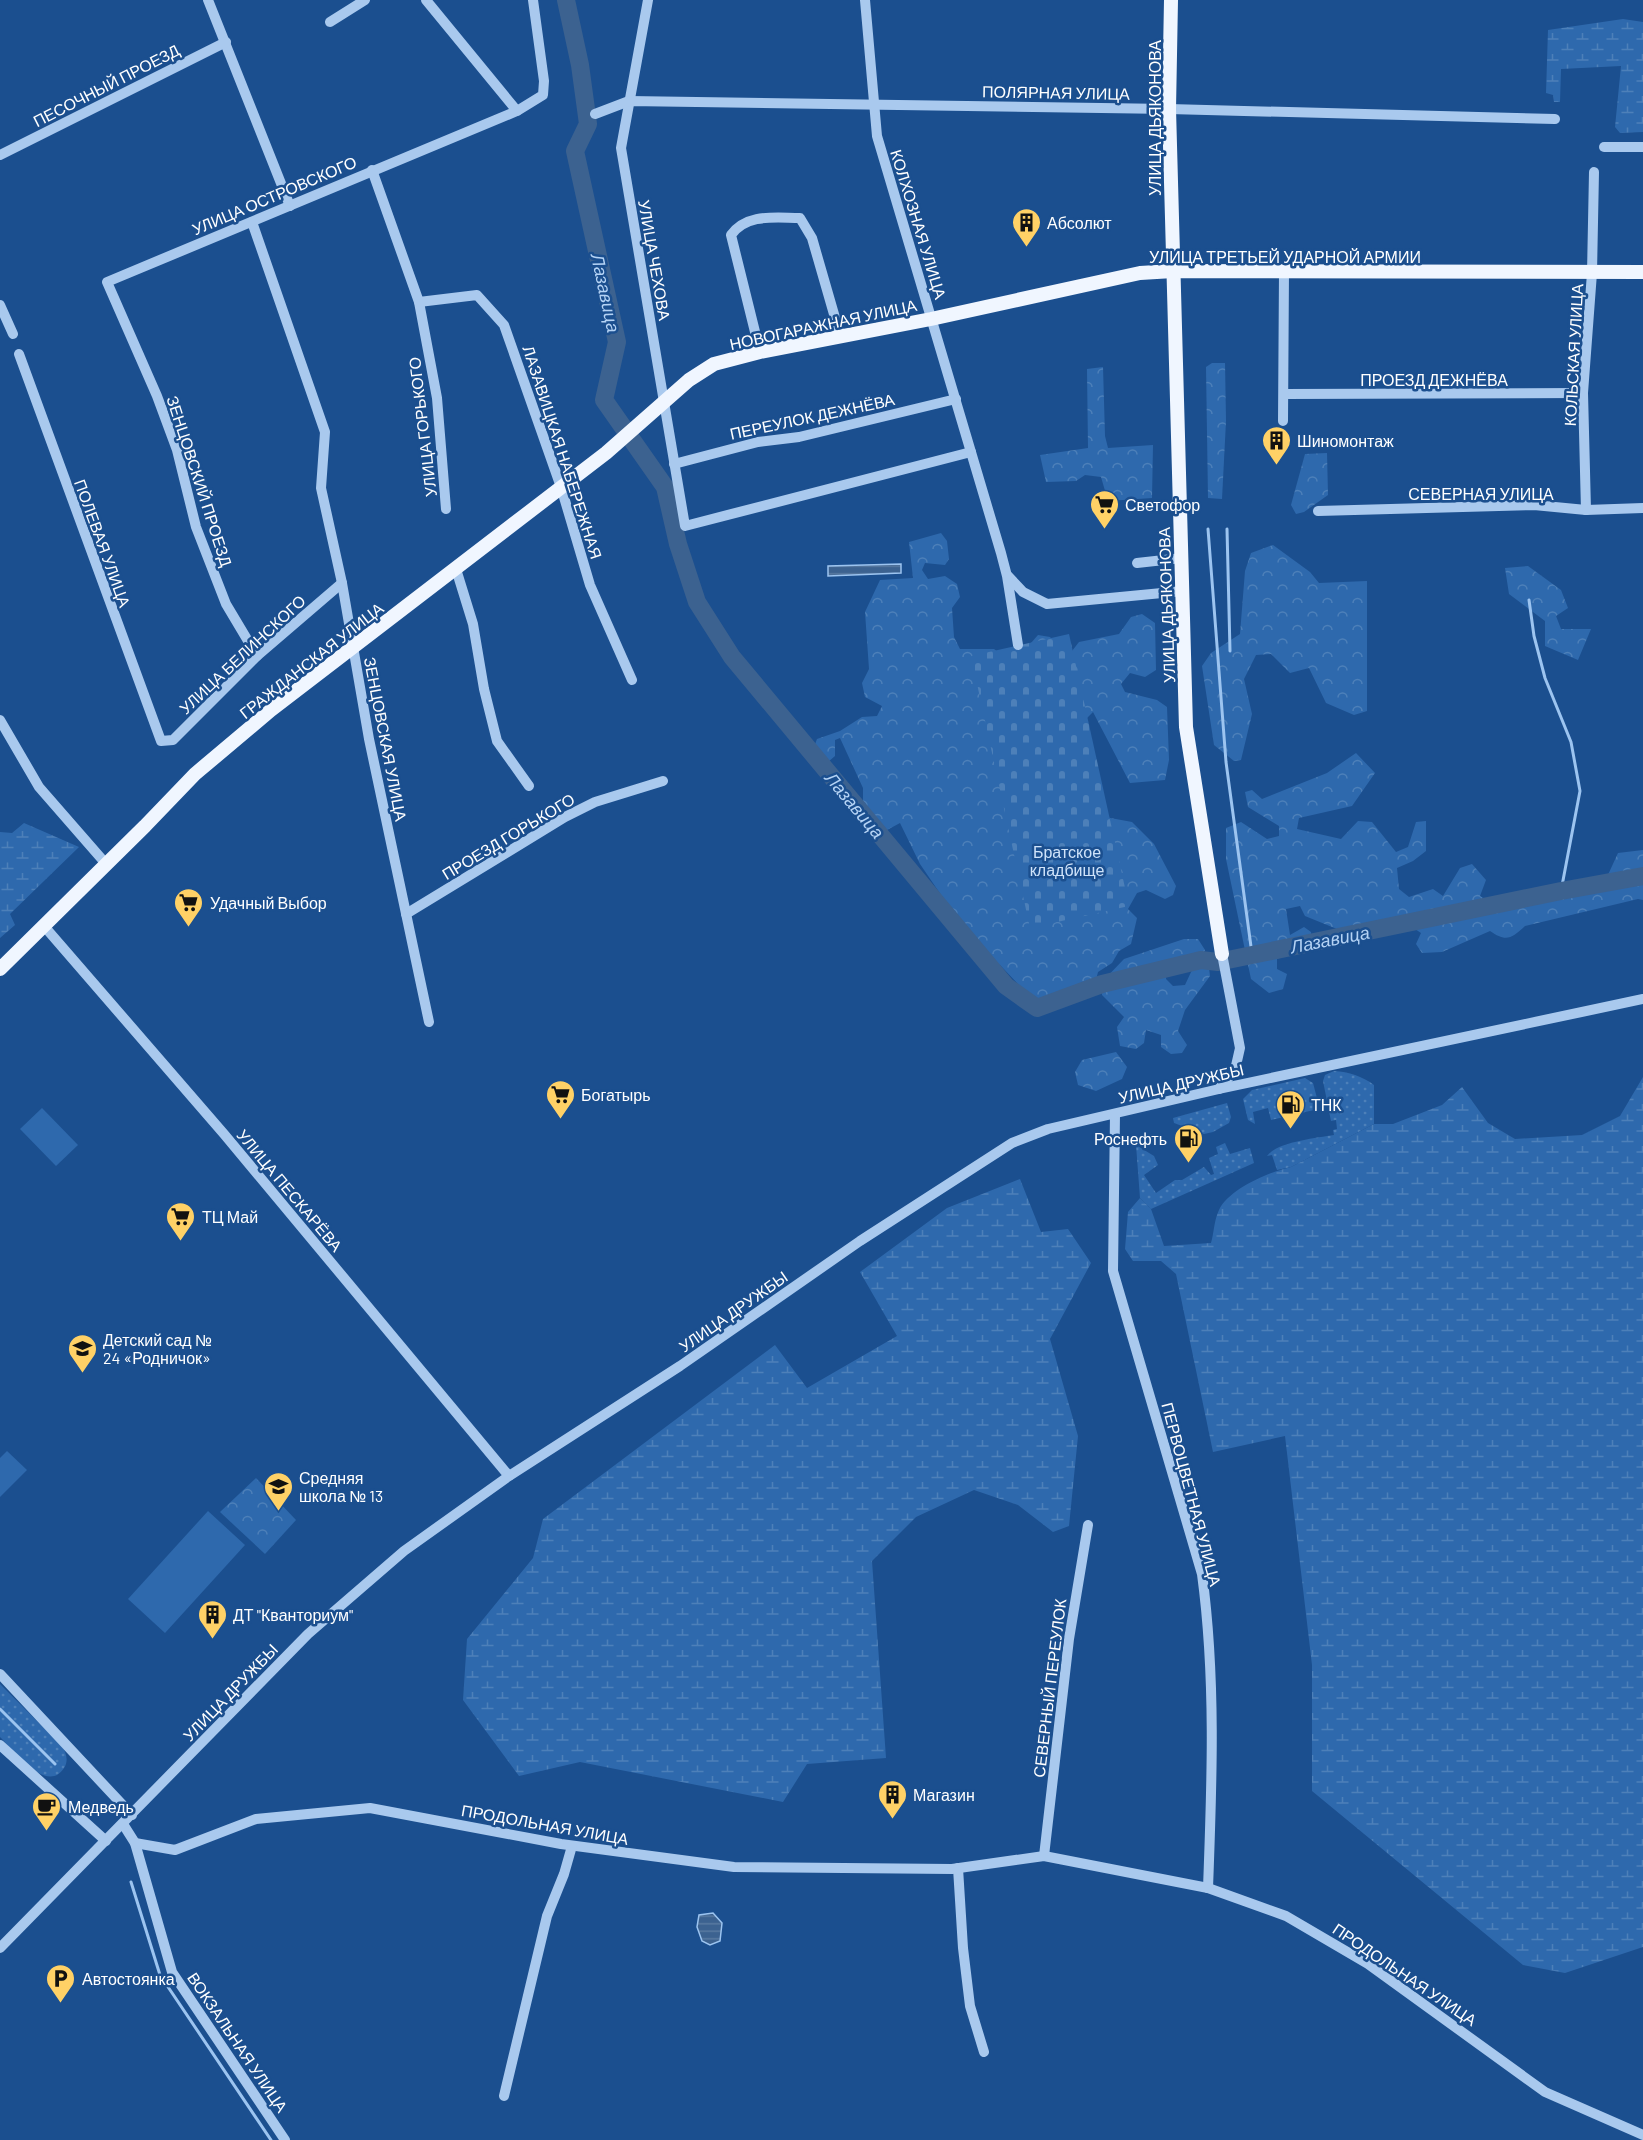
<svg xmlns="http://www.w3.org/2000/svg" width="1643" height="2140" font-family="Barlow,sans-serif">
<style>
.grass{fill:url(#grass-dots)}
.forest{fill:url(#forest-crowns)}
.wetland{fill:url(#wetland-marsh)}
.cemetery{fill:url(#cemetery-stones)}
.garden{fill:#2e69ad}
.water{fill:url(#water-rules);stroke:#9cc4f0;stroke-width:1.5}
.lines{fill:none;stroke-linecap:round;stroke-linejoin:round}
.stream{stroke:#9cc4f0;stroke-width:3}
.river{stroke:#3c6290;stroke-width:18}
.minor{stroke:#a9c9ee;stroke-width:10}
.major{stroke:#f0f6ff;stroke-width:14}
.labels{text-anchor:middle;dominant-baseline:central;stroke-width:5;stroke-linejoin:round;paint-order:stroke}
.street-label{font-size:16px;fill:#fff;stroke:#1b4f8f}
.poi-label{font-size:16px;fill:#fff;stroke:#1b4f8f;text-anchor:start}
.park-label{font-size:16px;fill:#cfe3fa;stroke:#1b4f8f}
.water-label{font-size:18px;font-style:italic;fill:#b5d3f5;stroke:#1b4f8f}
</style>
<defs>
<pattern id="grass-dots" width="8" height="8" patternUnits="userSpaceOnUse" patternTransform="scale(1.5)"><rect width="8" height="8" fill="#2e69ad"/><path d="M2 2h.1M6 6h.1" fill="none" stroke="#4d80b9" stroke-width="1.8" stroke-linecap="round"/></pattern>
<pattern id="forest-crowns" width="20" height="18" patternUnits="userSpaceOnUse" patternTransform="scale(1.5)"><rect width="20" height="18" fill="#2e69ad"/><path d="M2 6a3 3 0 1 1 6 0M12 15a3 3 0 1 1 6 0" fill="none" stroke="#4d80b9"/></pattern>
<pattern id="wetland-marsh" width="20" height="14" patternUnits="userSpaceOnUse" patternTransform="scale(1.5)"><rect width="20" height="14" fill="#2e69ad"/><path d="M1 5h8M5 5V1M11 12h8M15 12V8" fill="none" stroke="#4d80b9"/></pattern>
<pattern id="cemetery-stones" width="16" height="16" patternUnits="userSpaceOnUse" patternTransform="scale(1.5)"><rect width="16" height="16" fill="#2e69ad"/><path d="M2 7V4a2 2 0 0 1 4 0v3zM10 15v-3a2 2 0 0 1 4 0v3z" fill="#4d80b9"/></pattern>
<pattern id="water-rules" width="6" height="5" patternUnits="userSpaceOnUse" patternTransform="scale(1.5)"><rect width="6" height="5" fill="#3c6290"/><path d="M0 2.5h6" fill="none" stroke="#597aa1"/></pattern>
</defs>
<rect width="100%" height="100%" fill="#1b4f8f"/>
<!-- grass -->
<g class="grass">
<path d="M1334 1071C1349 1072 1362 1076 1374 1085V1124L1291 1167 1277 1170 1272 1155 1267 1156C1277 1142 1316 1138 1334 1135L1333 1130 1337 1129 1336 1120 1331 1121 1323 1081 1325 1075Z"/>
<path d="M1305 1078 1313 1083 1318 1102 1314 1110 1271 1120 1268 1108 1253 1112 1255 1124 1248 1120 1243 1099 1252 1090Z"/>
<path d="M1227 1103 1231 1117 1229 1123 1213 1132 1204 1134 1174 1123 1173 1118Z"/>
<path d="M1225 1143 1230 1154 1250 1148 1254 1163 1151 1209 1140 1198 1136 1145 1154 1156 1158 1165 1144 1175 1156 1193 1175 1180H1182L1204 1167 1211 1175 1214 1174 1209 1158 1218 1154 1216 1147Z"/>
<path d="M0 1684 62 1746C66 1753 69 1760 64 1768 47 1795 13 1750 0 1737Z"/>
</g>
<!-- forest -->
<g class="forest">
<path d="M1212 363H1225L1226 421 1222 499 1208 498 1206 367Z"/>
<path d="M1103 367 1105 436 1108 448 1153 445 1152 498 1108 501 1101 477 1085 475 1076 481 1046 482 1040 455 1088 448 1087 369Z"/>
<path d="M1327 453 1328 495 1304 512 1296 514 1291 505 1305 454Z"/>
<path d="M941 533 947 541 949 559 945 565 925 563 922 570 928 579 945 576 957 584 960 597 952 608 954 637 960 649H994L1002 655 1031 643 1038 635 1050 637 1065 654 1072 651 1079 642 1119 634 1131 617 1142 614 1155 623 1156 670 1145 677 1130 673 1121 684 1125 692 1157 700 1167 707 1169 760 1165 780 1130 783 1093 712 1083 722 1105 817 1132 822 1154 844 1176 886 1173 895 1165 899 1146 890 1137 893 1128 909 1137 918 1131 944 1119 951 1112 963 1098 972 1095 984C1085 985 1078 989 1068 992 1057 996 1046 998 1035 1002L1000 965 986 961 920 864 900 823 887 830 878 829 863 804V788L840 738 835 740V756L828 762 818 757 814 747 817 739 840 731 862 717 877 716 882 706 865 697 862 683 869 669 865 612 880 580 913 578 909 542Z"/>
<path d="M1273 545 1310 572 1319 583 1367 581V711L1354 715 1326 703 1309 668 1290 673 1271 654 1256 655 1244 679 1252 714 1241 760 1234 761 1214 745 1202 666 1211 653 1240 634 1245 571 1251 553Z"/>
<path d="M1528 566 1561 590 1568 608 1556 616 1561 629H1591L1578 660 1545 646V621L1509 594 1505 568Z"/>
<path d="M1356 753 1375 773 1352 806 1299 818 1297 829 1341 839 1358 821 1372 822 1396 852 1408 847 1416 822 1426 821V851L1413 861 1397 868 1399 889 1409 897 1433 889 1443 896 1460 868 1472 864 1486 880 1480 896 1490 902 1607 877 1618 853 1643 850V900L1638 899 1525 926C1511 939 1506 942 1490 931L1442 952 1422 953 1416 944 1421 933 1400 919 1337 929 1305 916 1300 906 1286 909 1290 935 1304 927 1311 932 1312 945 1277 959V969L1287 974 1283 989 1269 993 1251 979 1226 859V828L1241 822 1267 839 1279 836V826L1248 807 1245 792 1252 790 1262 799 1327 773Z"/>
<path d="M1184 939H1198L1205 950 1202 957 1167 965 1166 979 1173 986 1185 985 1192 970 1199 964 1209 968 1210 976 1185 1010 1178 1031 1187 1045 1182 1053 1171 1054 1161 1047V1035L1146 1030 1144 1043 1136 1049 1120 1046 1117 1027 1124 1017 1102 995V982L1124 959Z"/>
<path d="M1116 1052 1127 1067 1122 1079 1096 1091 1078 1085 1075 1072 1082 1060Z"/>
<path d="M256 1478 296 1520 265 1554 220 1512Z"/>
</g>
<!-- wetland -->
<g class="wetland">
<path d="M1623 19 1643 22V132L1620 133 1615 127 1621 66 1561 69 1560 102H1554L1553 95 1546 93 1548 30Z"/>
<path d="M24 823 79 847 10 914 15 925 0 938V832L12 833Z"/>
<path d="M1643 1077V1947L1565 1973 1523 1965 1312 1791V1665L1285 1436 1213 1452 1176 1274 1161 1261H1133L1125 1249 1128 1212 1140 1198 1151 1209 1164 1246 1211 1243C1214 1233 1214 1220 1219 1210 1229 1189 1269 1172 1291 1167L1374 1124H1393L1442 1105 1462 1087 1488 1123 1515 1139 1582 1135 1620 1116Z"/>
<path d="M1020 1179 1041 1232 1068 1229 1091 1263 1050 1339 1078 1436 1069 1526 1053 1532 1018 1505 974 1490 916 1517 872 1561 886 1758 807 1764 783 1802 580 1762 519 1776 463 1700 467 1639 533 1558 543 1519 775 1345 807 1388 897 1336 860 1272 947 1208Z"/>
</g>
<!-- cemetery -->
<path class="cemetery" d="M1069 634 1129 906 1030 928 971 656Z"/>
<!-- garden -->
<g class="garden">
<path d="M42 1108 78 1145 56 1166 20 1129Z"/>
<path d="M7 1451 27 1470 0 1497V1458Z"/>
<path d="M208 1511 245 1545 165 1633 128 1599Z"/>
</g>
<!-- water -->
<g class="water">
<path d="M901 564V573L828 576V566Z"/>
<path d="M713 1913 722 1923 720 1941 710 1945 702 1941 697 1927 699 1915Z"/>
</g>
<g class="lines">
<!-- stream -->
<g class="stream">
<path d="M1208 529 1226 762 1252 954"/>
<path d="M1227 529 1230 651"/>
<path d="M1529 600 1534 636 1545 678 1571 742 1580 791 1561 891"/>
<path d="M0 1709 55 1764"/>
<path d="M131 1882 160 1975 271 2140"/>
</g>
<!-- river -->
<path class="river" d="M566 0 580 65 588 124 575 151 617 342 604 400 665 487 678 544 697 602 732 657 1006 986 1037 1008 1102 984 1201 960 1218 962 1561 891 1643 876"/>
<!-- minor -->
<g class="minor">
<path d="M208 0 290 206"/>
<path d="M426 0 517 111"/>
<path d="M648 0 621 148 685 526 971 452"/>
<path d="M865 0 877 136 1001 553 1007 576 1018 645"/>
<path d="M330 22 365 0"/>
<path d="M595 114 629 101 1169 109 1555 119"/>
<path d="M1604 147H1643"/>
<path d="M0 155 226 42"/>
<path d="M372 170 419 302 437 398 446 509"/>
<path d="M252 222 325 432 321 488 342 583 369 739 429 1022"/>
<path d="M419 302 477 295 504 325 561 487 590 585 632 680"/>
<path d="M0 305 13 334"/>
<path d="M760 352 731 235C747 213 775 218 800 218L812 238 840 335"/>
<path d="M19 354 161 741 173 740 257 656 342 583"/>
<path d="M1285 394 1583 393"/>
<path d="M1283 421 1284 271"/>
<path d="M674 464 758 442 799 437 956 399"/>
<path d="M1586 510 1583 393 1592 273 1594 172"/>
<path d="M1318 511 1534 505 1586 510 1643 508"/>
<path d="M1137 563 1182 558"/>
<path d="M456 569 473 624 484 689 497 741 529 786"/>
<path d="M1008 576 1023 592 1047 604 1183 591"/>
<path d="M257 656 226 604 196 527 177 450 157 396 107 282 517 111 543 95 544 81 533 0"/>
<path d="M0 720 39 787 107 865"/>
<path d="M406 914 565 817 595 802 663 781"/>
<path d="M44 926 224 1134 509 1476"/>
<path d="M1219 1089 1235 1070 1240 1048 1222 954"/>
<path d="M1115 1114 1113 1271 1202 1574C1216 1678 1212 1783 1208 1888"/>
<path d="M0 1674 132 1815"/>
<path d="M0 1745 106 1841"/>
<path d="M123 1824 135 1843 172 1972 285 2140"/>
<path d="M135 1843 175 1850 256 1819 370 1808 561 1844 734 1867 952 1869 1044 1856 1208 1888 1286 1916 1368 1964 1545 2092 1643 2135"/>
<path d="M1044 1856 1069 1639 1088 1525"/>
<path d="M958 1868 963 1948 970 2006 984 2052"/>
<path d="M0 1948 308 1634 404 1551 509 1476 680 1366 860 1241 1012 1143 1048 1129 1219 1089 1643 999"/>
<path d="M504 2096 547 1916 564 1874 572 1846"/>
</g>
<!-- major -->
<g class="major">
<path d="M1171 0 1169 109 1186 727 1222 954"/>
<path d="M0 969 145 826 195 774 271 710 606 453 689 380 714 364 760 352 931 319 1140 273 1173 271 1643 272"/>
</g>
</g>
<!-- icons -->
<defs>
<symbol id="building-pin" viewBox="-11 -11 22 30"><path d="M0 17L-7.5 6A9.5 9.5 0 1 1 7.5 6Z" fill="#ffd166" stroke="#1b4f8f"/><path d="M-4-6H4V6H1V3H-1V6H-4ZM-2.5-4.3h1.7v1.8h-1.7ZM.8-4.3h1.7v1.8H.8ZM-2.5-1h1.7V.8h-1.7ZM.8-1h1.7V.8H.8Z" fill="#111"/></symbol>
<symbol id="supermarket-pin" viewBox="-11 -11 22 30"><path d="M0 17L-7.5 6A9.5 9.5 0 1 1 7.5 6Z" fill="#ffd166" stroke="#1b4f8f"/><path d="M-6-5.5h2.5l.6 2H6L4.5 2H-2.5L-4.4-4H-6ZM-1.5 3.2a1.3 1.3 0 1 0 .1 0ZM3 3.2a1.3 1.3 0 1 0 .1 0Z" fill="#111"/></symbol>
<symbol id="fuel-pin" viewBox="-11 -11 22 30"><path d="M0 17L-7.5 6A9.5 9.5 0 1 1 7.5 6Z" fill="#ffd166" stroke="#1b4f8f"/><path d="M-5.5-6h7V0h2V4h1.3V-2.5L3-4.5l.8-.8L6-3V5H2.5V1h-1V6h-7ZM-4.2-4.7v3.2H.2V-4.7Z" fill="#111"/></symbol>
<symbol id="school-pin" viewBox="-11 -11 22 30"><path d="M0 17L-7.5 6A9.5 9.5 0 1 1 7.5 6Z" fill="#ffd166" stroke="#1b4f8f"/><path d="M0-5L7-2L0 1L-7-2ZM-4 1L0 2.5L4 1V4Q0 6-4 4Z" fill="#111"/></symbol>
<symbol id="cafe-pin" viewBox="-11 -11 22 30"><path d="M0 17L-7.5 6A9.5 9.5 0 1 1 7.5 6Z" fill="#ffd166" stroke="#1b4f8f"/><path d="M-5.5-4.5H6V0H3Q3 3.5 0 3.5H-2.5Q-5.5 3.5-5.5 0ZM3-3.2v2h1.7v-2ZM-6 4.5H4V6H-6Z" fill="#111"/></symbol>
<symbol id="parking-pin" viewBox="-11 -11 22 30"><path d="M0 17L-7.5 6A9.5 9.5 0 1 1 7.5 6Z" fill="#ffd166" stroke="#1b4f8f"/><path d="M-3.5-5.5H1a3.5 3.5 0 0 1 0 7H-1V5.5H-3.5ZM-1-3.4V-.6H.8a1.4 1.4 0 0 0 0-2.8Z" fill="#111"/></symbol>
</defs>
<g fill-rule="evenodd">
<use href="#building-pin" x="1010" y="206" width="33" height="45"/>
<use href="#building-pin" x="1260" y="424" width="33" height="45"/>
<use href="#supermarket-pin" x="1088" y="488" width="33" height="45"/>
<use href="#supermarket-pin" x="172" y="886" width="33" height="45"/>
<use href="#supermarket-pin" x="544" y="1078" width="33" height="45"/>
<use href="#fuel-pin" x="1274" y="1088" width="33" height="45"/>
<use href="#fuel-pin" x="1172" y="1122" width="33" height="45"/>
<use href="#supermarket-pin" x="164" y="1200" width="33" height="45"/>
<use href="#school-pin" x="66" y="1332" width="33" height="45"/>
<use href="#school-pin" x="262" y="1470" width="33" height="45"/>
<use href="#building-pin" x="196" y="1598" width="33" height="45"/>
<use href="#building-pin" x="876" y="1778" width="33" height="45"/>
<use href="#cafe-pin" x="30" y="1790" width="33" height="45"/>
<use href="#parking-pin" x="44" y="1962" width="33" height="45"/>
</g>
<g class="labels">
<!-- street labels -->
<g class="street-label">
<text transform="translate(106 85) rotate(-27)">ПЕСОЧНЫЙ ПРОЕЗД</text>
<text transform="translate(1056 92) rotate(1)">ПОЛЯРНАЯ УЛИЦА</text>
<text transform="translate(1154 118) rotate(-90)">УЛИЦА ДЬЯКОНОВА</text>
<text transform="translate(274 195) rotate(-23)">УЛИЦА ОСТРОВСКОГО</text>
<text transform="translate(919 224) rotate(73)">КОЛХОЗНАЯ УЛИЦА</text>
<text x="1285" y="256">УЛИЦА ТРЕТЬЕЙ УДАРНОЙ АРМИИ</text>
<text transform="translate(655 260) rotate(80)">УЛИЦА ЧЕХОВА</text>
<text transform="translate(823 324) rotate(-12)">НОВОГАРАЖНАЯ УЛИЦА</text>
<text transform="translate(1573 355) rotate(-87)">КОЛЬСКАЯ УЛИЦА</text>
<text x="1434" y="379">ПРОЕЗД ДЕЖНЁВА</text>
<text transform="translate(812 416) rotate(-12)">ПЕРЕУЛОК ДЕЖНЁВА</text>
<text transform="translate(422 427) rotate(-97)">УЛИЦА ГОРЬКОГО</text>
<text transform="translate(563 452) rotate(72)">ЛАЗАВИЦКАЯ НАБЕРЕЖНАЯ</text>
<text transform="translate(200 481) rotate(72)">ЗЕНЦОВСКИЙ ПРОЕЗД</text>
<text x="1481" y="493">СЕВЕРНАЯ УЛИЦА</text>
<text transform="translate(103 543) rotate(70)">ПОЛЕВАЯ УЛИЦА</text>
<text transform="translate(1166 605) rotate(-92)">УЛИЦА ДЬЯКОНОВА</text>
<text transform="translate(242 654) rotate(-43)">УЛИЦА БЕЛИНСКОГО</text>
<text transform="translate(311 660) rotate(-38)">ГРАЖДАНСКАЯ УЛИЦА</text>
<text transform="translate(386 739) rotate(79)">ЗЕНЦОВСКАЯ УЛИЦА</text>
<text transform="translate(508 836) rotate(-31)">ПРОЕЗД ГОРЬКОГО</text>
<text transform="translate(1181 1083) rotate(-13)">УЛИЦА ДРУЖБЫ</text>
<text transform="translate(290 1190) rotate(50)">УЛИЦА ПЕСКАРЁВА</text>
<text transform="translate(733 1311) rotate(-35)">УЛИЦА ДРУЖБЫ</text>
<text transform="translate(1192 1494) rotate(75)">ПЕРВОЦВЕТНАЯ УЛИЦА</text>
<text transform="translate(1049 1688) rotate(-83)">СЕВЕРНЫЙ ПЕРЕУЛОК</text>
<text transform="translate(230 1692) rotate(-46)">УЛИЦА ДРУЖБЫ</text>
<text transform="translate(545 1824) rotate(10)">ПРОДОЛЬНАЯ УЛИЦА</text>
<text transform="translate(1405 1974) rotate(34)">ПРОДОЛЬНАЯ УЛИЦА</text>
<text transform="translate(238 2042) rotate(56)">ВОКЗАЛЬНАЯ УЛИЦА</text>
</g>
<!-- poi labels -->
<g class="poi-label">
<text x="1047" y="222">Абсолют</text>
<text x="1297" y="440">Шиномонтаж</text>
<text x="1125" y="504">Светофор</text>
<text x="210" y="902">Удачный Выбор</text>
<text x="581" y="1094">Богатырь</text>
<text x="1311" y="1104">ТНК</text>
<text x="1167" y="1138" text-anchor="end">Роснефть</text>
<text x="202" y="1216">ТЦ Май</text>
<text x="103" y="1339">Детский сад №<tspan x="103" dy="18">24 «Родничок»</tspan></text>
<text x="299" y="1477">Средняя<tspan x="299" dy="18">школа № 13</tspan></text>
<text x="233" y="1614">ДТ "Кванториум"</text>
<text x="913" y="1794">Магазин</text>
<text x="68" y="1806">Медведь</text>
<text x="82" y="1978">Автостоянка</text>
</g>
<!-- park labels -->
<g class="park-label">
<text x="1067" y="851">Братское<tspan x="1067" dy="18">кладбище</tspan></text>
</g>
<!-- water labels -->
<g class="water-label">
<text transform="translate(606 293) rotate(78)">Лазавица</text>
<text transform="translate(855 805) rotate(50)">Лазавица</text>
<text transform="translate(1330 939) rotate(-11)">Лазавица</text>
</g>
</g>
</svg>
